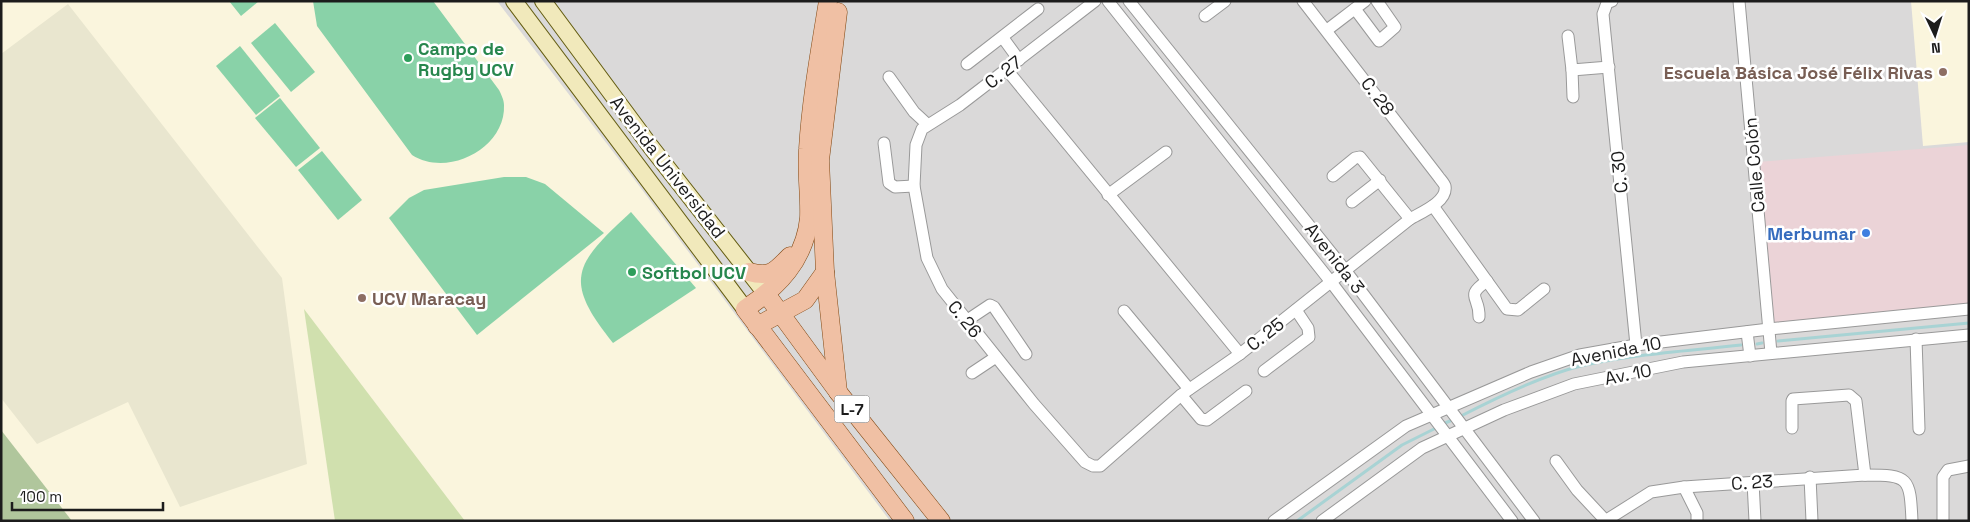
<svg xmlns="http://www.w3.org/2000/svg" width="1970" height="522" font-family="'Space Grotesk',sans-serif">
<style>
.residential{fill:#dad9d9}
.commercial{fill:#ebd3d7}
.education{fill:#faf5dd}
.farmland{fill:#e9e6cf}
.grass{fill:#d0e0ae}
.forest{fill:#b0c69c}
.pitch{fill:#89d2a8}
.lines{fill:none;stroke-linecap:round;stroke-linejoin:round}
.stream{stroke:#a8d3d4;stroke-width:3}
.street-casing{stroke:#999;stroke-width:13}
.secondary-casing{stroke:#645d11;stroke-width:18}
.primary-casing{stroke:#814712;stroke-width:19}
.street{stroke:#fff;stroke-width:11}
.secondary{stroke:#f1e9bb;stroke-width:16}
.primary{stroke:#f0c0a4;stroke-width:18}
.leisure-dot{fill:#2e9e5b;stroke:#fff;stroke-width:2}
.education-dot{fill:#8d6e63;stroke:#fff;stroke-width:2}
.shop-dot{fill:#3f7fe0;stroke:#fff;stroke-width:2}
.labels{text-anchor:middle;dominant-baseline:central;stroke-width:5;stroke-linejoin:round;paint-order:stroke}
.shield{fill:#fff;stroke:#606060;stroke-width:1}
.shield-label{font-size:16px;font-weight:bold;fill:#1c1c1c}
.leisure-label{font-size:18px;font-weight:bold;fill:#27864d;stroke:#fff;text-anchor:start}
.street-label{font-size:18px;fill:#1c1c1c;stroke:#fff}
.education-label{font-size:18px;font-weight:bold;fill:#785e54;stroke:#fff;text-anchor:end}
.shop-label{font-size:18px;font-weight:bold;fill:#366cbe;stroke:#fff;text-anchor:end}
</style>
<rect width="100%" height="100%" fill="#ece7e2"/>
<!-- residential -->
<rect class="residential" x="1" y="1" width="1968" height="520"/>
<!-- commercial -->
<path class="commercial" d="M1969 145V304L1772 323 1757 162Z"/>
<!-- education -->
<g class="education">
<path d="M1 1H497L634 179 890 521H1Z"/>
<path d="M1911 1H1969V142L1923 146Z"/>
</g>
<!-- farmland -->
<path class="farmland" d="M68 4 282 278 307 464 180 507 128 402 37 444 1 398V54Z"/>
<!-- grass -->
<path class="grass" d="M304 309 465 521H335Z"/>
<!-- forest -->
<path class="forest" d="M1 430 72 521H1Z"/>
<!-- pitch -->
<g class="pitch">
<path d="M229 1H259L241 16Z"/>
<path d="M313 1H433L499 90C501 94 504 100 504 105 506 148 448 178 412 155L317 26Z"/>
<path d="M275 23 315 72 291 92 251 43Z"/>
<path d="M240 46 280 96 256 115 216 66Z"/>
<path d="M280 98 320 148 296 167 255 118Z"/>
<path d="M322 151 362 200 338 220 298 170Z"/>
<path d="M504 177H526L545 184 604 233 477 335 389 218 409 198 424 190Z"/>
<path d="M631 212 696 288 613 343C561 279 576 263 631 212Z"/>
</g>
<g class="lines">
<!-- stream -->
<g class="stream">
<path d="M1778 341 1969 323"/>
<path d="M1757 344 1762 343"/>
<path d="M1461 416C1496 398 1543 375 1581 366 1633 354 1688 351 1741 345"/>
<path d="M1445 423 1450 421"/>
<path d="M1297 521 1402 445 1434 429"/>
</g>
<defs>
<g id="street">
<path d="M1095 1 960 105 922 129 916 145 914 186 927 258 942 289 1034 404 1085 462 1093 466H1100L1181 395 1240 354 1410 219C1420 213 1448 202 1445 186 1444 183 1440 179 1438 176L1303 1"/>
<path d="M1108 1 1331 282 1512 521"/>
<path d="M1129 1 1345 270 1534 521"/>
<path d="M1612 1 1607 3 1603 14 1636 345"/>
<path d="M1739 1 1771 353"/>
<path d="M1355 9 1379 41 1395 27 1377 1"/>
<path d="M1205 16 1225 1"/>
<path d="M1327 30 1365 1"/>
<path d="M1568 36 1572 70 1609 67"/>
<path d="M1003 38 1019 60"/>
<path d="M967 64 1038 9"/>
<path d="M1007 70 1240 354"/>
<path d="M1572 70 1573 97"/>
<path d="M889 77 914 112 927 124"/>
<path d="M884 143 889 183 895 187 914 186"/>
<path d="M1333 176 1355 158 1360 157 1410 219"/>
<path d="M1108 195 1166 152"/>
<path d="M1352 202 1380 180"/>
<path d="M1433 206 1507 309 1518 310 1544 289"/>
<path d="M1124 311 1189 389"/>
<path d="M1479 317C1480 296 1464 297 1487 281"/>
<path d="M966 321 990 305 994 307 1026 354"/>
<path d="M1747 332 1750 356"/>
<path d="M1916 339 1919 429"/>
<path d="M1264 371 1309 337 1308 328 1296 310"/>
<path d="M972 373 996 357"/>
<path d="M1181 395 1201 419 1207 420 1246 391"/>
<path d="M1792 428V401L1793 399 1849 395 1856 401 1865 475"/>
<path d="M1556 461 1577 490 1605 520"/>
<path d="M1810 477 1812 521"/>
<path d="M1753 482 1755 521"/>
<path d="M1684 487 1697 513V521"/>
<path d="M1274 521 1406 426 1531 372 1580 355 1636 345 1769 329 1969 309"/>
<path d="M1322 521 1422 448 1504 410 1574 384 1683 362 1969 335"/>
<path d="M1605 521 1651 492 1684 487 1865 475C1909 475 1910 477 1912 521"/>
<path d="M1943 521V477L1948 470 1969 466"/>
</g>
<g id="secondary">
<path d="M514 1 745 309"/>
<path d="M543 1 651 147 767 295"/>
</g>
<g id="primary">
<path d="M828 1C820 50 811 100 808 149 806 172 810 195 809 218 805 260 778 287 745 309L905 521"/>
<path d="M749 272C771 278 775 271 790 256"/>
<path d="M767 295 838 392 941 521"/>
<path d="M757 326 805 300 825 272"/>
<path d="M838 392 825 272 820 160 838 12"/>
</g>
</defs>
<!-- street casing -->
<use href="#street" class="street-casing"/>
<!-- secondary casing -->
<use href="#secondary" class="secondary-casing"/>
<!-- primary casing -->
<use href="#primary" class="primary-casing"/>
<!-- street -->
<use href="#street" class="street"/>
<!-- secondary -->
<use href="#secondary" class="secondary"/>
<!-- primary -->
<use href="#primary" class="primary"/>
</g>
<!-- markers -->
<g class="leisure-dot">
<circle cx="408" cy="58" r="5"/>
<circle cx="632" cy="272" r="5"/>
</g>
<g class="education-dot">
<circle cx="1943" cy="72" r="5"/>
<circle cx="362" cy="298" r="5"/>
</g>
<circle class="shop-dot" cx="1866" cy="233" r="5"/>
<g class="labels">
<!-- shield labels -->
<rect class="shield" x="834.5" y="395.5" width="35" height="27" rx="4"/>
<g class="shield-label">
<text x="852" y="409">L-7</text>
</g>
<!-- leisure labels -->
<g class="leisure-label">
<text x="418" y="48">Campo de<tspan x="418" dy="21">Rugby UCV</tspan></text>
<text x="642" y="272">Softbol UCV</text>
</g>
<!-- street labels -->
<g class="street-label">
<text transform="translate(1003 72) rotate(-38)">C. 27</text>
<text transform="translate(1378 96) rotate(53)">C. 28</text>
<text transform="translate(1754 165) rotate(-95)">Calle Colón</text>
<text transform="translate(668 167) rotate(52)">Avenida Universidad</text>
<text transform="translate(1619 172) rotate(-96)">C. 30</text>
<text transform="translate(1335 258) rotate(52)">Avenida 3</text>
<text transform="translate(965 319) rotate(51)">C. 26</text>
<text transform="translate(1265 334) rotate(-38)">C. 25</text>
<text transform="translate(1616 351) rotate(-11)">Avenida 10</text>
<text transform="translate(1628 374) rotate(-11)">Av. 10</text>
<text transform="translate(1752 482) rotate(-4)">C. 23</text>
</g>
<!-- education labels -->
<g class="education-label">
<text x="1933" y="72">Escuela Básica José Félix Rivas</text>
<text x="372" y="298" text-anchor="start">UCV Maracay</text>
</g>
<!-- shop labels -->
<g class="shop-label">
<text x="1856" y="233">Merbumar</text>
</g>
</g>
<!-- border -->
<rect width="1970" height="522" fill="none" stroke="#1c1c1c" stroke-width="5"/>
<!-- north arrow -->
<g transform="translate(1935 35) rotate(176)" stroke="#ffffff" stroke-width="4" paint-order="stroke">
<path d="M0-4L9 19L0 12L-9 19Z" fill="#1c1c1c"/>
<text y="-8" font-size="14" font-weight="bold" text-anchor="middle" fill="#1c1c1c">N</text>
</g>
<!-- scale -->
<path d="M12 502v8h151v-8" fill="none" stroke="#1c1c1c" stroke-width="2.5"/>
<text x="20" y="502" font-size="15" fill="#1c1c1c" stroke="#ffffff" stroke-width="4" paint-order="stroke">100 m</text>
</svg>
